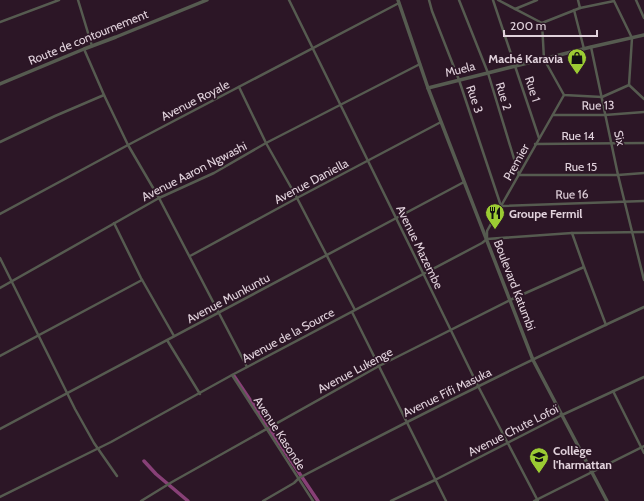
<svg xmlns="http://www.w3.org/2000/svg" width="644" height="501" font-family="Cabin,sans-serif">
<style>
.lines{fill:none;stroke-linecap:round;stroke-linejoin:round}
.canal{stroke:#884077;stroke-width:3.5}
.minor{stroke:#565b50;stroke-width:2.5}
.tertiary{stroke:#565b50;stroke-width:3.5}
.labels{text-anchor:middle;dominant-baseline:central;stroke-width:3.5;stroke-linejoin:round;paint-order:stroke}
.street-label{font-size:12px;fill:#e1d2dc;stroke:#2c1626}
.poi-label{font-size:12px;font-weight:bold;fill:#e1d2dc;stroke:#2c1626;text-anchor:start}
</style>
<rect width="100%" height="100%" fill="#2c1626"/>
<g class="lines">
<!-- canal -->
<g class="canal">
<path d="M234 376 318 501"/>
<path d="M144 461 156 474 188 501"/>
</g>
<!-- minor -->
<g class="minor">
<path d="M78 0 92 46"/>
<path d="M289 0 423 273 478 386 538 501"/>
<path d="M429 0 432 11 459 80 501 206 644 201"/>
<path d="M459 0 488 73 519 175H618L644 173"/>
<path d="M493 0 539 138"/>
<path d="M498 0 542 23"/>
<path d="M578 0 580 8"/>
<path d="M636 0 644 18"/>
<path d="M614 1 632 38 629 85 602 97 564 95 544 59 542 23 580 8Z"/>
<path d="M515 9 537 0"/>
<path d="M574 10 584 49"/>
<path d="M0 22 59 0"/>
<path d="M591 47 618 175 644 280"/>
<path d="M84 49 104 95 128 145 159 198 247 367"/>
<path d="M629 85 644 99"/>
<path d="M239 87 266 143 297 198 355 310"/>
<path d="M553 115H605L644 112"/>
<path d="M0 142 55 116 104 95"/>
<path d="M535 144 644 143"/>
<path d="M0 214 128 145 399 3"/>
<path d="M114 223 141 278 174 336"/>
<path d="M572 233 584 267 606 325"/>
<path d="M487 238V231L501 206 564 95"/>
<path d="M487 239 572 233 644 232"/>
<path d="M190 256 297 198 441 122"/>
<path d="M0 258 75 409 94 443 117 476"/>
<path d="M0 288 159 198 214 173 266 143 420 64"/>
<path d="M352 312 446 501"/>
<path d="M167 340 200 394"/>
<path d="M0 356 142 280"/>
<path d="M232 375 313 501"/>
<path d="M613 391 644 453"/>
<path d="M0 429 464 182"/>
<path d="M0 497 111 442 232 375 482 243 487 239"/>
<path d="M141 501 172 482 379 366 510 300 584 267"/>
<path d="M263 501 294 483 299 478C413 418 527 361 644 307"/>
<path d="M391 501 435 480 562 415 644 377"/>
<path d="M534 501 644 446"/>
</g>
<!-- tertiary -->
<g class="tertiary">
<path d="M398 0 428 88 533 360 607 501"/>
<path d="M0 84 84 49 116 37 207 0"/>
<path d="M428 88 591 47 644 35"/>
</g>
</g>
<!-- icons -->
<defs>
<symbol id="shop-pin" viewBox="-11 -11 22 30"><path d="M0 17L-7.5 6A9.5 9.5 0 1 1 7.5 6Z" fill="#9bcb33" stroke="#2c1626"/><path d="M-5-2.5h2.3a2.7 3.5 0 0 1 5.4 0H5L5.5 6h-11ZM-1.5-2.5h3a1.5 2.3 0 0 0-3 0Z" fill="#111"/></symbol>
<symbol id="restaurant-pin" viewBox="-11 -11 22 30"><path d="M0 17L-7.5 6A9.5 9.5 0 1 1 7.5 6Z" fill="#9bcb33" stroke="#2c1626"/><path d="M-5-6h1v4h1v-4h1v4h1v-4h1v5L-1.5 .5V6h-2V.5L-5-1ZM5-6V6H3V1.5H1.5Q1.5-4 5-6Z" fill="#111"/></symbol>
<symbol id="school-pin" viewBox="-11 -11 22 30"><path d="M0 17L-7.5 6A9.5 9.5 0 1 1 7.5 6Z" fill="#9bcb33" stroke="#2c1626"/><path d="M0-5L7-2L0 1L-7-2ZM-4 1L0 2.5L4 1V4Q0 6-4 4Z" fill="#111"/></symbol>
</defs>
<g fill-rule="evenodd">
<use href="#shop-pin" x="566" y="47" width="22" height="30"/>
<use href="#restaurant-pin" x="484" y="202" width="22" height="30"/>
<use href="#school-pin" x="528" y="446" width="22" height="30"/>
</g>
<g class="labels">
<!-- street labels -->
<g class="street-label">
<text transform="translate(88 37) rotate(-22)">Route de contournement</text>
<text transform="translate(460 69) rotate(-14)">Muela</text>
<text transform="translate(533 89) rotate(72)">Rue 1</text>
<text transform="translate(504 96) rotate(73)">Rue 2</text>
<text transform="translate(475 99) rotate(71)">Rue 3</text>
<text transform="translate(195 100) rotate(-27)">Avenue Royale</text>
<text transform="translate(598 105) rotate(-1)">Rue 13</text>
<text x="578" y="135">Rue 14</text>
<text transform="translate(620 138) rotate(78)">Six</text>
<text transform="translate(516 162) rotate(-61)">Premier</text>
<text x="581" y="166">Rue 15</text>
<text transform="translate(194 171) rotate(-27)">Avenue Aaron Ngwashi</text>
<text transform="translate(311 181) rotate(-28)">Avenue Daniella</text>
<text transform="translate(572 194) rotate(-1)">Rue 16</text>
<text transform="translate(420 247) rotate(64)">Avenue Mazembe</text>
<text transform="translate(515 285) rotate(69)">Boulevard Katumbi</text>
<text transform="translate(228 298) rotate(-28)">Avenue Munkuntu</text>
<text transform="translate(288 335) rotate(-28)">Avenue de la Source</text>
<text transform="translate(355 370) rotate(-28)">Avenue Lukenge</text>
<text transform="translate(447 392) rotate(-26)">Avenue Fifi Masuka</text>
<text transform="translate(513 430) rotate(-27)">Avenue Chute Lofoï</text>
<text transform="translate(280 433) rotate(57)">Avenue Kasonde</text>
</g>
<!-- poi labels -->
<g class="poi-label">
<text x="563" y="58" text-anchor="end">Maché Karavia</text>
<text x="509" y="213">Groupe Fermil</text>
<text x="553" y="450">Collège<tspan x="553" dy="14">l'harmattan</tspan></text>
</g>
</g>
<!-- scale -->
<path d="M504 30v6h93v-6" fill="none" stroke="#e1d2dc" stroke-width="2"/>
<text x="510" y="30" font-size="12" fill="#e1d2dc" stroke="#2c1626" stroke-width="3" paint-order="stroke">200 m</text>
</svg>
